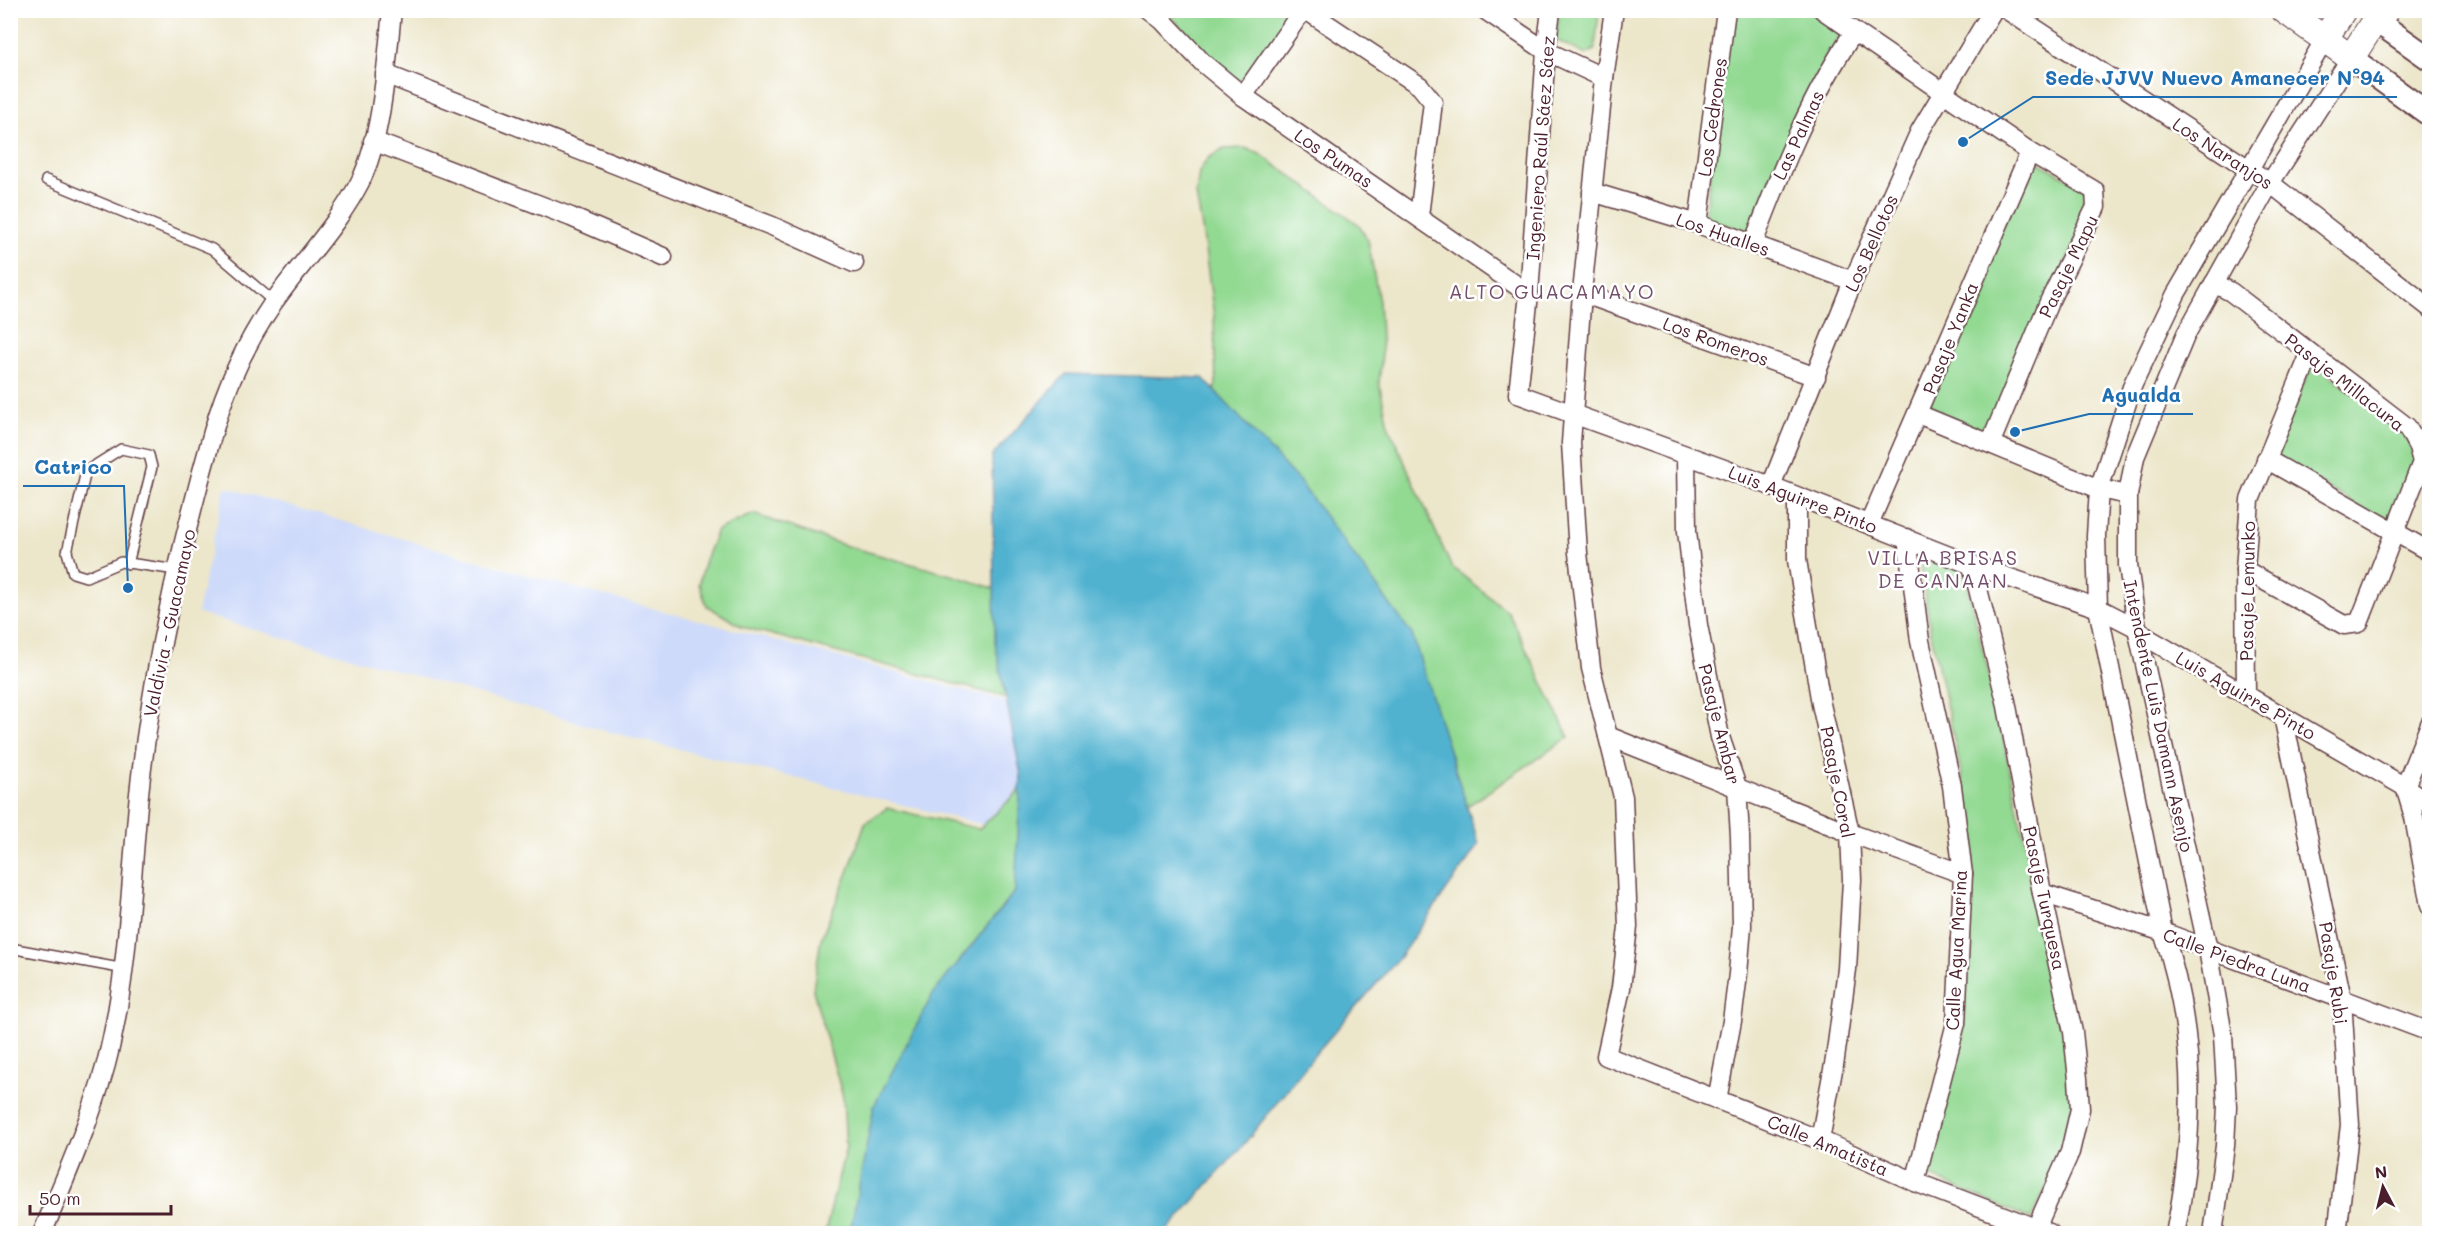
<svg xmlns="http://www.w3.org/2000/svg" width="2440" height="1244" font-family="Mali,sans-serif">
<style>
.built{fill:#cedafa}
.green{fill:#92d992;stroke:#6e7c5e;stroke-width:1.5}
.water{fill:#51b2d0;stroke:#4e687e;stroke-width:1.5}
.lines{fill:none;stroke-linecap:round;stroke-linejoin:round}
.service-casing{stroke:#623d43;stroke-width:12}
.minor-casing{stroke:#623d43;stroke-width:21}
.tertiary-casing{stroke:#623d43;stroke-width:26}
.secondary-casing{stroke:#623d43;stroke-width:28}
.service{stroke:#fff;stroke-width:9}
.minor{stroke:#fff;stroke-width:18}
.tertiary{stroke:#fff;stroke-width:22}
.secondary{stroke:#fff;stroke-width:26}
.labels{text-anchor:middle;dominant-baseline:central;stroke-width:5;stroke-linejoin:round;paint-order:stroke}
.street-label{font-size:18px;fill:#4a1f2b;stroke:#fff}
.neighbourhood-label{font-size:20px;letter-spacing:1.5px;fill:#744f6b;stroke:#fff}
.leader{fill:none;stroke:#1f6fb2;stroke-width:2}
.callout-dot{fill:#1f6fb2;stroke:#fff;stroke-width:2}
.callout-label{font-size:20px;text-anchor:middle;font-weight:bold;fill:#1f6fb2;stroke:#fff;stroke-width:5;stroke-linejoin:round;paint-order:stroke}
</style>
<rect width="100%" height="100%" fill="#fff"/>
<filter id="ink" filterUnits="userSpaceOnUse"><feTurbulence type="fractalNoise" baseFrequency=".0167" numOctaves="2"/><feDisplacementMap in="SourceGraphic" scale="12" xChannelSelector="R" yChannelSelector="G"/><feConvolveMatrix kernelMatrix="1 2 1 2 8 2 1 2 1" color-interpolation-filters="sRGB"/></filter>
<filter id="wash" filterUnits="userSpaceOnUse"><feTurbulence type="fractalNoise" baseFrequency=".008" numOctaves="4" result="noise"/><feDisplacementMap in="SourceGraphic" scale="24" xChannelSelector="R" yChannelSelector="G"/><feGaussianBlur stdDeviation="1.35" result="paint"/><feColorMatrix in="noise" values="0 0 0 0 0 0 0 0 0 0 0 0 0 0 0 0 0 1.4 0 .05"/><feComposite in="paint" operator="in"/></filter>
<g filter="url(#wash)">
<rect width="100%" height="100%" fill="#ece6ca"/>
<!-- built -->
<path class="built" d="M225 487 541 579 1055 714 1004 830 610 732 197 613Z"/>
<!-- green -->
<g class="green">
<path d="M1292 10 1293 16 1245 80C1215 82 1187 26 1164 11Z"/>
<path d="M1559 11H1599L1595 49 1586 55 1556 40Z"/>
<path d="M1730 11H1809L1841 32 1748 232 1705 218Z"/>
<path d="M1245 148 1260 154 1358 224 1368 240 1379 302 1382 353 1379 383 1388 425 1451 566 1508 612 1569 737 1447 820 1062 1233H825L846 1147 843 1097 813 990 821 939 849 870 865 823 887 808 979 829 1018 792 1037 766 1060 712 743 627 707 606 699 584 705 560 717 530 753 514 850 547 962 578 1045 605 1204 430 1216 384 1214 317 1202 227 1196 195 1199 172 1208 158 1224 149Z"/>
<path d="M2037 161 2091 192V206L1989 435 1930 411 1929 404 2021 184Z"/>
<path d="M2320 368 2404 431 2417 463 2394 520 2385 522 2272 455 2310 369Z"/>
<path d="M1930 557 1959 567 1965 577 1996 705 2066 1040 2074 1103 2065 1149 2031 1219 1927 1175 1963 1033 1971 877 1964 785 1932 639 1920 565Z"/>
</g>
<!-- water -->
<path class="water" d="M1066 374 1203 378 1299 481 1412 634 1479 844 1399 958 1317 1052 1244 1144 1165 1233H850L874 1106 933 994 1015 891 1021 775 995 643 992 456Z"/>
</g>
<g filter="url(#ink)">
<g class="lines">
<defs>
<g id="service">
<path d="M46 180 212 249 274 302"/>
<path d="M128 564 152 467 149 455 121 449 86 471 67 552 73 573 86 577 121 562 177 570"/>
<path d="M10 948 125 969"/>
</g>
<g id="minor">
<path d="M1149 10 1162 20 1203 63 1243 96 1529 294"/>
<path d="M1306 10 1420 86 1433 102 1419 216"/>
<path d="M1485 10 1546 51 1604 78"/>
<path d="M1551 10 1546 51 1529 294 1518 394 1771 486 1972 565 2098 608 2137 628 2146 637 2405 787 2430 804"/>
<path d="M1614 10 1604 78 1582 293 1571 443 1578 553 1591 668 1623 797 1628 927 1621 988 1606 1056 1820 1140 1915 1182 2051 1234"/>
<path d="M1823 10 2030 152 2095 191 2096 207 2049 302 1991 442"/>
<path d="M2007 10 2270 183 2430 308"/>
<path d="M385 74 772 226 854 263"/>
<path d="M1243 96 1303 10"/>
<path d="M373 141 571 217 663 257"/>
<path d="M1592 192 1698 224 1853 281"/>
<path d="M1698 224 1726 10"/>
<path d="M1753 244C1781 171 1810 97 1854 32"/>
<path d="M2214 283 2231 292 2407 427 2418 447 2422 462 2359 623 2344 625 2245 570"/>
<path d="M1582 293 1816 377"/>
<path d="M1918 414 2099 489 2128 495"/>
<path d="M1686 456 1687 531 1698 625 1720 737 1737 787 1740 836 1742 926 1738 974 1732 1021 1717 1100"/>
<path d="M2266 459 2430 552"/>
<path d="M1771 486 1853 281 1920 131 1993 10"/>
<path d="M1797 497V560L1821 704 1850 833 1852 880 1847 969 1835 1059 1820 1140"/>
<path d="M1869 524 2030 152"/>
<path d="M1907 538 1920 641 1952 786 1963 874 1956 1023 1915 1182"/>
<path d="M1972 565 2006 701 2042 893 2073 1032 2078 1079 2080 1109 2070 1152 2036 1228"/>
<path d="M2246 695 2245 570 2250 500 2310 354"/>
<path d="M2283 716 2342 999 2350 1125 2337 1234"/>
<path d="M2430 724 2405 787 2414 817 2430 906"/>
<path d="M1608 736 1850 833 1963 874"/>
<path d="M2042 893 2163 932 2430 1032"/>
<path d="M42 1234C65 1178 90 1122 106 1064 129 975 130 885 139 794 152 671 179 551 213 432 226 386 246 343 273 303 301 263 337 226 360 182 382 139 387 60 392 10"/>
<path d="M2175 1234C2196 1133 2196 1029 2163 932L2098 608 2096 536 2099 489 2133 384 2176 294 2325 39"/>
<path d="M2213 1234 2225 1146 2227 1106 2223 1035 2208 949 2137 628 2128 565V495L2135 457 2186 334 2270 183 2351 58"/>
</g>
<g id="tertiary">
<path d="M2375 20 2430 59"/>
<path d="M2351 58 2430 115"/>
</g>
<g id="secondary">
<path d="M2284 10 2351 58 2375 20 2386 10"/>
<path d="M2325 39 2343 10"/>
</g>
</defs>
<!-- service casing -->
<use href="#service" class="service-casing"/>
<!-- minor casing -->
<use href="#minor" class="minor-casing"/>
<!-- tertiary casing -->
<use href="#tertiary" class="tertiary-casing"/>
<!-- secondary casing -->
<use href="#secondary" class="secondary-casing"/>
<!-- service -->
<use href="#service" class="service"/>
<!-- minor -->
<use href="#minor" class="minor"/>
<!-- tertiary -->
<use href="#tertiary" class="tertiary"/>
<!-- secondary -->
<use href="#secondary" class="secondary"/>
</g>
</g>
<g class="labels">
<!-- street labels -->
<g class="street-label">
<text transform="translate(1712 117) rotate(-82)">Los Cedrones</text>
<text transform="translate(1798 135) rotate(-65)">Las Palmas</text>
<text transform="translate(1540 148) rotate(-86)">Ingeniero Raúl Sáez Sáez</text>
<text transform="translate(2223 153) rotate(33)">Los Naranjos</text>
<text transform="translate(1334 158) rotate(34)">Los Pumas</text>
<text transform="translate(1723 234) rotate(19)">Los Hualles</text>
<text transform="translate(1871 243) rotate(-66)">Los Bellotos</text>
<text transform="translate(2068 266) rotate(-64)">Pasaje Mapu</text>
<text transform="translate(1950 338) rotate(-68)">Pasaje Yanka</text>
<text transform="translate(1716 341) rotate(20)">Los Romeros</text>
<text transform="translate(2345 382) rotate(38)">Pasaje Millacura</text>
<text transform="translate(1803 499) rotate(21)">Luis Aguirre Pinto</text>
<text transform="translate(2247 591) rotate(-89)">Pasaje Lemunko</text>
<text transform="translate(169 623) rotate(-78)">Valdivia - Guacamayo</text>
<text transform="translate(2246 695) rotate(30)">Luis Aguirre Pinto</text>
<text transform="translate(2159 716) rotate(78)">Intendente Luis Damann Asenjo</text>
<text transform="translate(1720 724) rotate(76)">Pasaje Ambar</text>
<text transform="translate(1838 782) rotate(79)">Pasaje Coral</text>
<text transform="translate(2045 898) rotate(78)">Pasaje Turquesa</text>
<text transform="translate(1956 950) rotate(-87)">Calle Agua Marina</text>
<text transform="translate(2237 960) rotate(20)">Calle Piedra Luna</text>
<text transform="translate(2334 973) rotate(81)">Pasaje Rubi</text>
<text transform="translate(1828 1145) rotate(23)">Calle Amatista</text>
</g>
<!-- neighbourhood labels -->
<g class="neighbourhood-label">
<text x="1552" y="291">ALTO GUACAMAYO</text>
<text x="1943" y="557">VILLA BRISAS<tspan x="1943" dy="23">DE CANAAN</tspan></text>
</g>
</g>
<!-- callouts -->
<path class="leader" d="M1963 142L2033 97H2397M2015 432L2089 414H2193M128 588L124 486H23"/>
<g class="callout-dot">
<circle cx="1963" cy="142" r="6"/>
<circle cx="2015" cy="432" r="6"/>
<circle cx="128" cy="588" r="6"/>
</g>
<g class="callout-label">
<text x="2215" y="85">Sede JJVV Nuevo Amanecer N°94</text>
<text x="2141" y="402">Agualda</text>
<text x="73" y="474">Catrico</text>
</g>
<!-- margin -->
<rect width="2440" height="1244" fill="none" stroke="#fff" stroke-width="36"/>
<!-- north arrow -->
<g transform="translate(2383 1187) rotate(353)" stroke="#ffffff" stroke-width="4.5" paint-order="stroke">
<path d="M0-4.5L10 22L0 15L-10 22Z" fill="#4a1f2b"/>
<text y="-9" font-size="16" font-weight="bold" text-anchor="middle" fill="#4a1f2b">N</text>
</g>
<!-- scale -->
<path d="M30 1205v9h141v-9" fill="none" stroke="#4a1f2b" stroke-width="3"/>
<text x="39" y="1205" font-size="18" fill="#4a1f2b" stroke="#ffffff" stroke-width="4.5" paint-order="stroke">50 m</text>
</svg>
